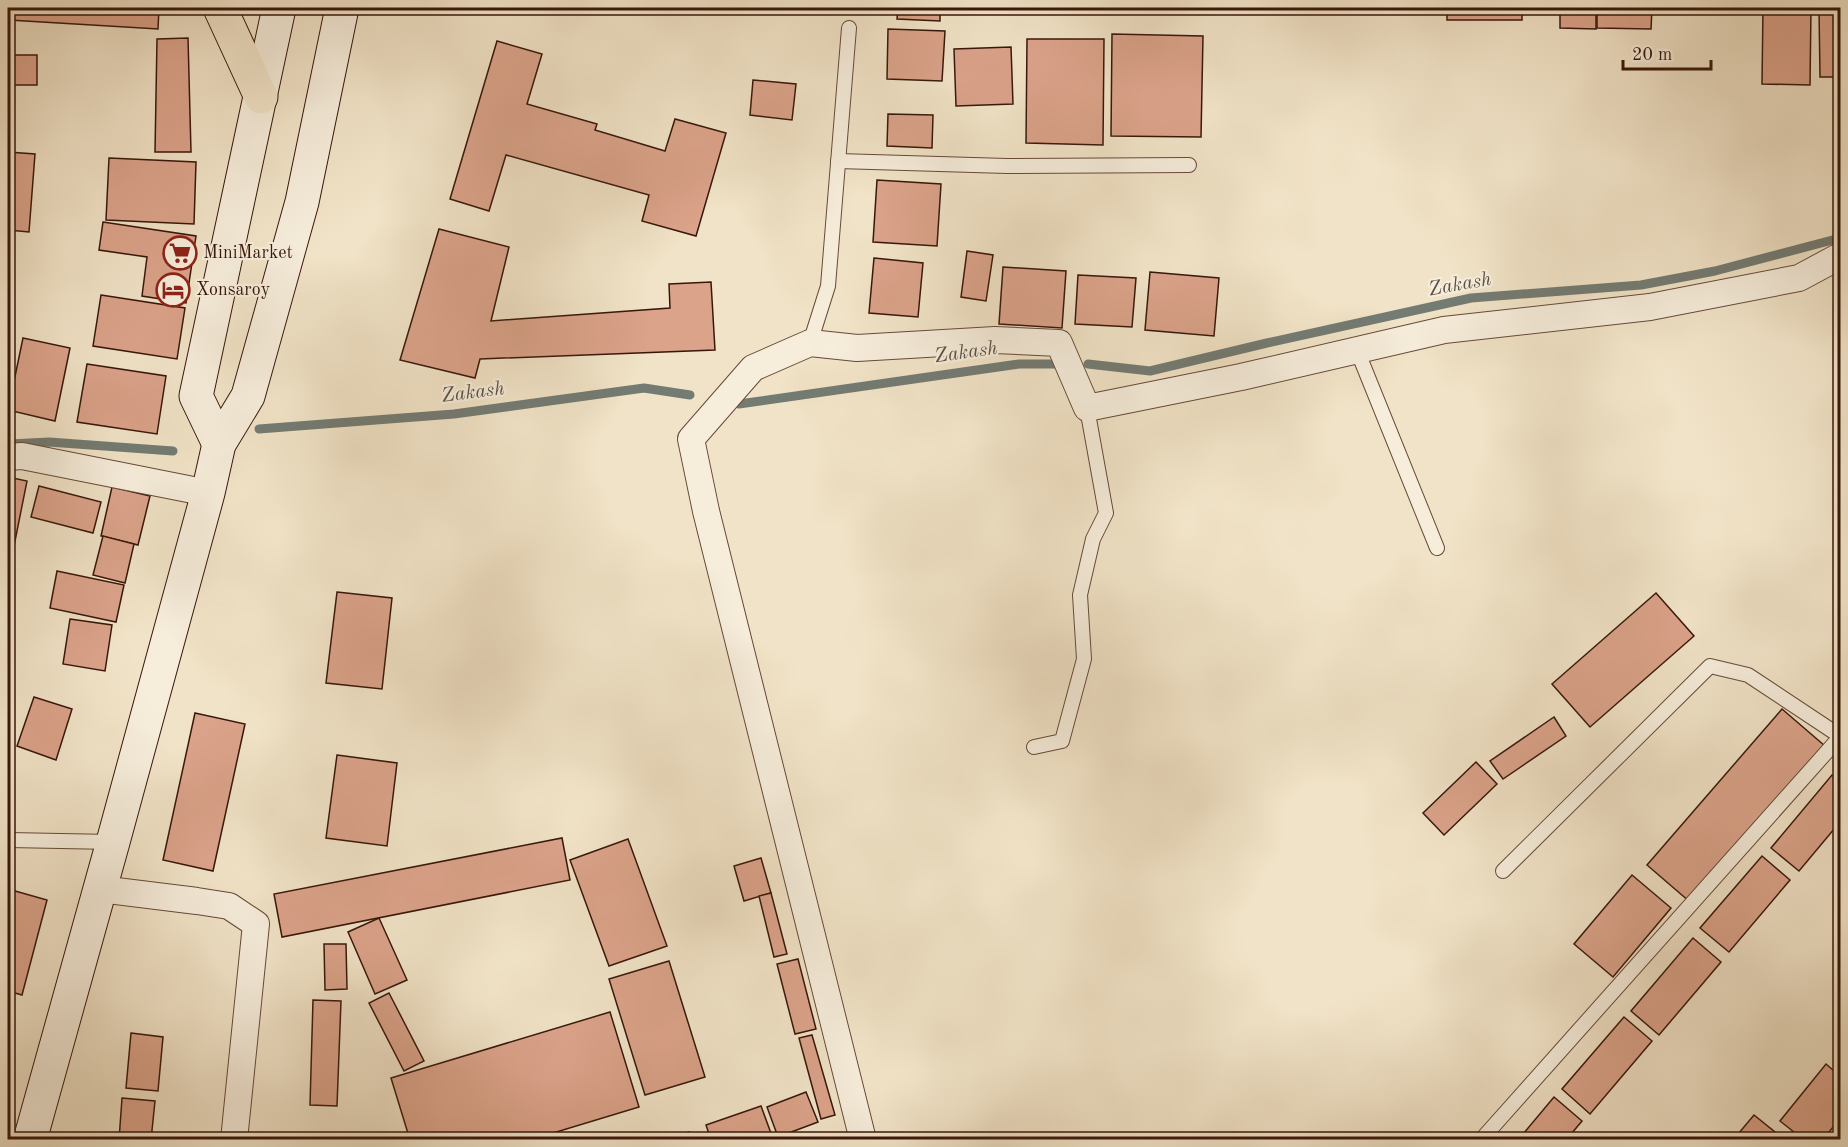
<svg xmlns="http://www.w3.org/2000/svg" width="1848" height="1147" font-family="'Old Standard TT',serif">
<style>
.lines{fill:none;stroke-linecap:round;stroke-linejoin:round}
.stream{stroke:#737b73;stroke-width:9}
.building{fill:#dba38a;stroke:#38170a;stroke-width:1.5}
.lane-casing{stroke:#664a39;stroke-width:16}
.street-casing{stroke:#664a39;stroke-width:28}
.secondary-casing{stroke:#38170a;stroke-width:35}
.highway-casing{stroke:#38170a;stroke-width:35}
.lane{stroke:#f6eddb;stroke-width:14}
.street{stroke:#f6eddb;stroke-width:26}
.secondary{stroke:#f6eddb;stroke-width:33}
.highway{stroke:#f1e3c7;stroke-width:33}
.labels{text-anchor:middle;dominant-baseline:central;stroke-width:4.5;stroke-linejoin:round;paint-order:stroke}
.poi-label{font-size:18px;fill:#38170a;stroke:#f6eddb;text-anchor:start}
.water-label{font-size:20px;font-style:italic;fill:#5b5147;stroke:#f6eddb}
</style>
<rect width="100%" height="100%" fill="#f1e3c7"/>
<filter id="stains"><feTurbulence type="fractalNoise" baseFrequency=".00333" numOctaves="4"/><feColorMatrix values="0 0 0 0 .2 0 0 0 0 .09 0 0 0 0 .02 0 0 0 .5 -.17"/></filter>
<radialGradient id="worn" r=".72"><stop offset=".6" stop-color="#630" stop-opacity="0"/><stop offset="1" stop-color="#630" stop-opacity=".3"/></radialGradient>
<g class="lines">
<!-- stream -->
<g class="stream">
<path d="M1088 364 1150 371 1267 343 1471 298 1641 285 1715 271 1840 238"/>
<path d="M739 404 1019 364H1057"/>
<path d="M259 429 454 414 644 388 690 395"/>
<path d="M10 444 49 442 173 451"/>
</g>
</g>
<!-- building -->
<g class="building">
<path d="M10 8H159L158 29 9 20Z"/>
<path d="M898 8H940V21L897 19Z"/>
<path d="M1307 8H1437V9Z"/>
<rect x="1447" y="8" width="75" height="12"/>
<path d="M1560 8H1596V29L1560 28Z"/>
<path d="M1597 8H1652L1651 29 1597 28Z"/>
<path d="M1763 8H1811L1810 85 1762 84Z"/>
<path d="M1819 8H1840V77H1820Z"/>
<path d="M888 29 945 31 942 81 887 79Z"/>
<path d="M1112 34 1203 36 1201 137 1111 136Z"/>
<path d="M188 38 191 152H155L157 39Z"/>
<path d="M1027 39H1104L1103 145 1026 143Z"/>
<path d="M497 41 542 54 527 104 597 124 595 130 665 151 675 119 726 133 696 236 642 221 649 195 506 155 489 211 450 199Z"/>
<path d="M1011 47 1013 104 956 106 954 49Z"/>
<rect x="8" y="55" width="29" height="30"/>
<path d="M753 80 796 84 792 120 750 115Z"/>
<path d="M888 114 933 115 932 148 887 146Z"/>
<path d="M8 152 35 154 29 232 8 230Z"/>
<path d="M109 158 196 162 194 224 106 220Z"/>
<path d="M877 180 941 184 937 246 873 242Z"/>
<path d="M103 222 196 236 186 303 142 296 147 257 99 250Z"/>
<path d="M439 229 509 247 491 321 670 308 669 284 711 282 715 350 480 359 475 378 400 360Z"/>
<path d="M967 251 993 255 986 301 961 297Z"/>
<path d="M874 258 923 263 918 317 869 313Z"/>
<path d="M1003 267 1066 271 1062 328 999 324Z"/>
<path d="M1150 272 1219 278 1214 336 1145 330Z"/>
<path d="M1078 275 1136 278 1132 327 1075 324Z"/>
<path d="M101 295 185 308 177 359 93 346Z"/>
<path d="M23 338 70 348 55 421 8 410Z"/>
<path d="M87 364 166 376 157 434 77 422Z"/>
<path d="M8 477 27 481 13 551 8 550Z"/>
<path d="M39 486 101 502 93 533 31 517Z"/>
<path d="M112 487 150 496 138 545 101 536Z"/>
<path d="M103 536 134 544 125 583 93 575Z"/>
<path d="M57 571 124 585 116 622 50 608Z"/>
<path d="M337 592 392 598 382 689 326 683Z"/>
<path d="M1656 593 1694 636 1590 727 1552 684Z"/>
<path d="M70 619 112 625 105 671 63 664Z"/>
<path d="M34 697 72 709 56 760 17 746Z"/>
<path d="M1782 709 1825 746 1690 902 1647 865Z"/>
<path d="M195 713 245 724 213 871 163 860Z"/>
<path d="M1554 717 1566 736 1503 779 1490 761Z"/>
<path d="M337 755 397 763 387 846 326 838Z"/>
<path d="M1476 762 1497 784 1444 835 1423 813Z"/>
<path d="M1832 775 1840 782V822L1799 871 1771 848Z"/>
<path d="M562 838 570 880 282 937 274 894Z"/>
<path d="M628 839 667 946 609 966 570 860Z"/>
<path d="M1762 856 1790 880 1729 952 1700 928Z"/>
<path d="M761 858 771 893 744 901 734 866Z"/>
<path d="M1632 875 1671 908 1613 977 1574 944Z"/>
<path d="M8 889 47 900 22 995 8 991Z"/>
<path d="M771 893 787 954 774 957 759 896Z"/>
<path d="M379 918 407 980 375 994 348 932Z"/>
<path d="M1693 938 1721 962 1659 1035 1631 1011Z"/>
<path d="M324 944H346L347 989 325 990Z"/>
<path d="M798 959 816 1029 795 1034 777 964Z"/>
<path d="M669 961 705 1077 645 1095 609 979Z"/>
<path d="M389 993 424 1061 404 1071 369 1003Z"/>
<path d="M313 1000 341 1001 337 1106 310 1105Z"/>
<path d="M610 1012 639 1107 530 1140H410L391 1078Z"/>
<path d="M1624 1017 1652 1041 1590 1114 1562 1089Z"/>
<path d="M131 1033 163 1037 158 1091 126 1088Z"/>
<path d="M812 1035 835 1115 821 1119 799 1038Z"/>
<path d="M1826 1064 1840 1076V1118L1823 1140H1804L1780 1121Z"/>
<path d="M806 1092 818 1122 778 1137 767 1107Z"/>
<path d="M1554 1097 1582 1121 1566 1140H1518Z"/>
<path d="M122 1098 155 1101 151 1140H119Z"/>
<path d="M761 1106 772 1136 762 1140H711L706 1125Z"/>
<path d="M1754 1115 1785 1140H1733Z"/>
<path d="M689 1132 692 1140H668Z"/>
</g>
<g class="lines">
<defs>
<g id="lane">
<path d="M838 161 1007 166 1189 165"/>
<path d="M810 343 828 286 849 28"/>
<path d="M1357 350 1437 548"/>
<path d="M1034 747 1062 741 1084 659 1080 595 1093 539 1106 513 1087 408"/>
<path d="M8 840 113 842"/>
<path d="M1503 871 1710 666 1748 675 1840 736"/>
<path d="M1481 1140 1840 737"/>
</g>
<g id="street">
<path d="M8 457 22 456 208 493"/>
<path d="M100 889 197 901 229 906 256 924 234 1140"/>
<path d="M863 1140 706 511 691 439 753 368 810 343 857 348 995 340 1059 343 1087 408 1241 377 1444 330 1650 307 1799 278 1840 256"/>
</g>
<g id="secondary">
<path d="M219 444 196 396 279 8"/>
<path d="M30 1140 113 842 208 493 219 444 248 396 302 202 342 8"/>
</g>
<path id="highway" d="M220 8 261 97"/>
</defs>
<!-- lane casing -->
<use href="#lane" class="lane-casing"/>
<!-- street casing -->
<use href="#street" class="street-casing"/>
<!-- secondary casing -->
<use href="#secondary" class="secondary-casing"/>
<!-- highway casing -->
<use href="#highway" class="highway-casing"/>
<!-- lane -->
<use href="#lane" class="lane"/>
<!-- street -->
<use href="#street" class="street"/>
<!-- secondary -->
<use href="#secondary" class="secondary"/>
<!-- highway -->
<use href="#highway" class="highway"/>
</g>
<!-- icons -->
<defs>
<symbol id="supermarket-ring" viewBox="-11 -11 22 22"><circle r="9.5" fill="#f6eddb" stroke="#8f2418" stroke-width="1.5"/><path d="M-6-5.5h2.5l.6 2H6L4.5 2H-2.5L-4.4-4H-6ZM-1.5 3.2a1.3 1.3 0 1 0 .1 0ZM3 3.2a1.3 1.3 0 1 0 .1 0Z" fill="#8f2418"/></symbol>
<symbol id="hotel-ring" viewBox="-11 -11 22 22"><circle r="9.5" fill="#f6eddb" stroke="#8f2418" stroke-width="1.5"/><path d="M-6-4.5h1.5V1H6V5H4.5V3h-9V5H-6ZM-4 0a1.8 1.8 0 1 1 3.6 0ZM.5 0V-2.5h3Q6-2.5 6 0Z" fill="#8f2418"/></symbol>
</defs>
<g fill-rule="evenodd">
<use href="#supermarket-ring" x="161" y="234" width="38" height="38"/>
<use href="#hotel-ring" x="154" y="271" width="38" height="38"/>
</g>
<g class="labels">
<!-- poi labels -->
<g class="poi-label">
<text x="203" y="253">MiniMarket</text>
<text x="196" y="290">Xonsaroy</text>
</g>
<!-- water labels -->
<g class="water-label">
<text transform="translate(1460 285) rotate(-10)">Zakash</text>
<text transform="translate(966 353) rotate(-8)">Zakash</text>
<text transform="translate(473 393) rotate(-7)">Zakash</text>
</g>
</g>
<!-- margin -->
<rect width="1848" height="1147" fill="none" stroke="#f1e3c7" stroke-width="30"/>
<rect x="9" y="9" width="1830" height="1129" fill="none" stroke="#38170a" stroke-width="3"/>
<rect x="15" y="15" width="1818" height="1117" fill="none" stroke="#38170a" stroke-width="1.5"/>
<!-- scale -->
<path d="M1623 60v9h88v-9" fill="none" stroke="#38170a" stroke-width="3"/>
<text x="1632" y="60" font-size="18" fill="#38170a" stroke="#f6eddb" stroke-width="4.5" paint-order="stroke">20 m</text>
<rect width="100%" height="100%" filter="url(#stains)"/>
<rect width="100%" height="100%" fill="url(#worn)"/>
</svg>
